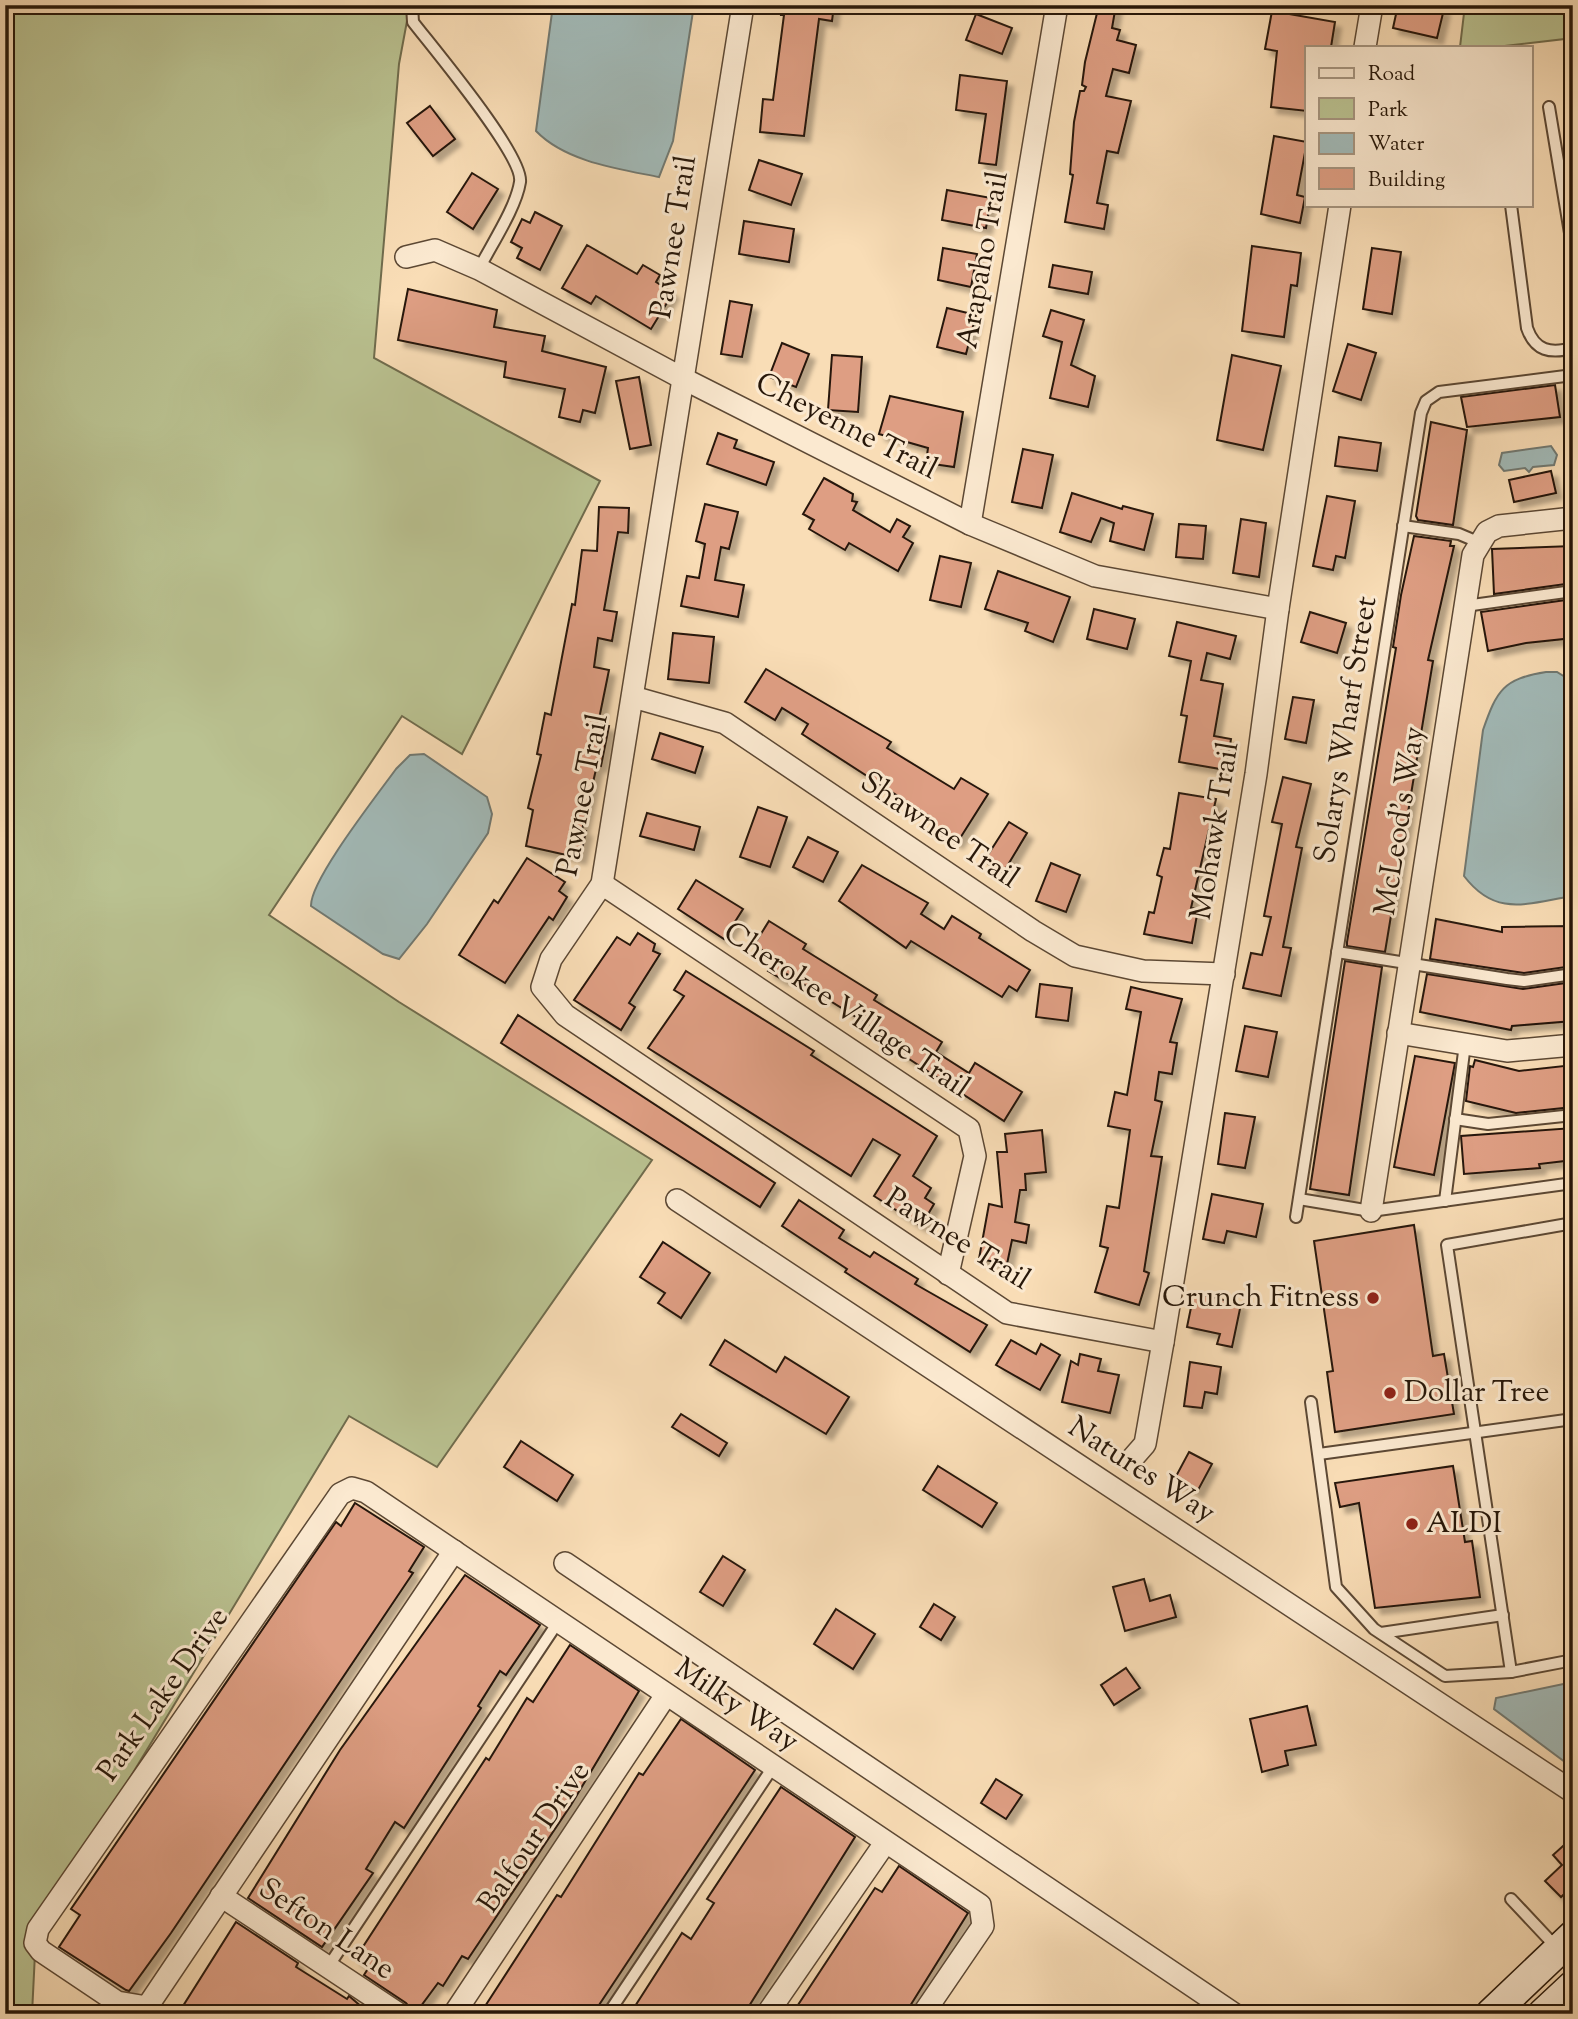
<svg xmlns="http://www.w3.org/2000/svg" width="1578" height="2019" font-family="'Sorts Mill Goudy',serif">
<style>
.green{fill:#bac291;stroke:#706c4d;stroke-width:2}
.water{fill:#a2bab8;stroke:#717972;stroke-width:2}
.building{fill:#de9e83;stroke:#271709;stroke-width:2;filter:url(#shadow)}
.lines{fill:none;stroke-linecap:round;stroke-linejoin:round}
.service-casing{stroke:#5c4834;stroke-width:14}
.minor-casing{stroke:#5c4834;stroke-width:24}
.secondary-casing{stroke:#271709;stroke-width:33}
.service{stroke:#fbe9d0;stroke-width:10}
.minor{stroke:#fbe9d0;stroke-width:21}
.secondary{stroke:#fbe9d0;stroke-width:30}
.poi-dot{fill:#8f2418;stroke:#fbe9d0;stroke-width:2.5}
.labels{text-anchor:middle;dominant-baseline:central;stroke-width:6;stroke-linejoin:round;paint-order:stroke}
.street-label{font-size:30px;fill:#271709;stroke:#fbe9d0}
.poi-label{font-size:30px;fill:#271709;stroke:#fbe9d0;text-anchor:start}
</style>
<defs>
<filter id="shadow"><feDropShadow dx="6" dy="6" stdDeviation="2" flood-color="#0004"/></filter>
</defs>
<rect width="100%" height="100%" fill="#f9ddb6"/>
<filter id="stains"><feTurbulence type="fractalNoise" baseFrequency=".00286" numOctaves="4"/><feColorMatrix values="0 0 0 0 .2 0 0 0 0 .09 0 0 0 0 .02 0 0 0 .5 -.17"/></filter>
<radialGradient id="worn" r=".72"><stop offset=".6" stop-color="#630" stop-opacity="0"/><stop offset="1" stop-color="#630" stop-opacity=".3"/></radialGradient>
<!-- green -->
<g class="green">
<path d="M5 5H410L399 64 374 358 600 481 462 754 402 716 269 915 399 1002 652 1160 437 1467 349 1416 36 1933 32 2014H5Z"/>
<path d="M1465 5H1573V38L1496 47H1460Z"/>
</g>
<!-- water -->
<g class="water">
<path d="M553 5H694L673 141 659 177C619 169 566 162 536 131Z"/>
<path d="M1551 446 1557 455 1554 465 1533 467 1529 472 1525 468 1504 471 1499 465 1502 453Z"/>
<path d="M1546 672H1557L1573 682V896C1527 903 1496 918 1464 876L1483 730C1497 690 1503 679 1546 672Z"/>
<path d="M424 754 487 797 492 814 488 833 427 924 399 959 383 954 311 906C310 880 378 794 396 769L410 755Z"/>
<path d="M1573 1682V1768L1494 1709 1496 1698Z"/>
</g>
<!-- building -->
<g class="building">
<path d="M782 5H834L832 21 819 19 804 136 760 132 763 99 773 100 784 15H781Z"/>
<path d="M1099 5H1116L1112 28 1120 30 1117 40 1136 45 1129 73 1113 69 1106 96 1131 101 1118 153 1107 151 1097 203 1108 205 1104 229 1065 222 1073 175 1070 174 1074 122 1080 91H1084L1086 87 1082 85 1085 62Z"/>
<path d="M1398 5H1429L1444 9 1437 38 1393 28Z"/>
<path d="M1272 11 1335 22 1331 47H1307V111L1271 107 1277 51 1265 49Z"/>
<path d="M976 14 1012 28 1002 54 966 40Z"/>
<path d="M960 75 1007 81 996 165 979 163 986 114 956 110Z"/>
<path d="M430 106 455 139 433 156 407 123Z"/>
<path d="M1274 136 1307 142 1297 195 1305 197 1300 223 1261 214Z"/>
<path d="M759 160 802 174 791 205 749 190Z"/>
<path d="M472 173 498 189 473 229 447 212Z"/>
<path d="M947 190 991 198 986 228 942 220Z"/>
<path d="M535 212 562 226 540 270 517 258 522 248 511 242 522 219 530 223Z"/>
<path d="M744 221 794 229 789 262 739 254Z"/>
<path d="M587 245 637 274 643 265 660 275 656 282 673 293 651 329 596 296 591 304 562 288Z"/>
<path d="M1252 246 1301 253 1297 286 1291 285 1284 337 1242 331Z"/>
<path d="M943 248 977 254 971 287 938 280Z"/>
<path d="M1372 248 1401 252 1392 314 1363 309Z"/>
<path d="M1053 265 1092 272 1088 294 1049 287Z"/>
<path d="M408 289 497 310 494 327 545 336 542 351 606 367 595 413 583 410 580 422 559 417 565 389 504 377 506 362 398 340Z"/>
<path d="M730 301 752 305 742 357 721 354Z"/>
<path d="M947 308 976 315 966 354 937 347Z"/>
<path d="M1051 310 1084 320 1071 365 1095 376 1088 407 1050 398 1062 342 1043 336Z"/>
<path d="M782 343 809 354 796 387 769 377Z"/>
<path d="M1348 344 1376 353 1361 400 1333 391Z"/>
<path d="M832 355 862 357 858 412 828 410Z"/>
<path d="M1232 355 1281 366 1263 450 1217 440Z"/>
<path d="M639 377 651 445 630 449 616 381Z"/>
<path d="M1555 385 1560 417 1467 427 1461 397Z"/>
<path d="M890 396 963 412 954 467 926 463 928 448 879 434Z"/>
<path d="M1431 422 1467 430 1453 525 1418 520 1416 516Z"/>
<path d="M718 433 737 440 734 448 774 462 766 485 707 464Z"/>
<path d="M1339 437 1381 443 1377 471 1335 466Z"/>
<path d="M1023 449 1053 455 1042 508 1012 502Z"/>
<path d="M1551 471 1556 493 1514 502 1509 480Z"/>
<path d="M824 478 853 494 852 501 857 502 853 510 890 532 897 519 910 526 903 537 913 543 898 571 849 543 845 550 809 529 814 520 803 514Z"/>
<path d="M1072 493 1122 509 1123 506 1153 514 1144 550 1110 541 1114 523 1101 518 1091 542 1060 532Z"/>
<path d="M1327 496 1355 501 1345 558 1336 556 1333 570 1313 566Z"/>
<path d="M705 504 738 512 729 549 721 547 715 580 744 585 738 617 681 606 687 576 699 578 705 544 696 541Z"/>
<path d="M599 507 629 508 628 533 618 532 604 610 617 612 612 641 598 638 594 667 609 670 598 724 609 726 601 766 597 765 582 830 586 831 580 858 526 846 533 810 528 808 541 755 537 754 545 713 551 715 572 604 575 605 582 550 597 551Z"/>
<path d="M1241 519 1266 523 1259 577 1233 573Z"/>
<path d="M1179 524 1206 526 1203 559 1176 557Z"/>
<path d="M1414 536 1451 541 1450 546H1454L1428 660 1433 661 1385 952 1347 946V942L1396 648 1393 647 1401 595Z"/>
<path d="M1573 546V583L1494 594 1492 549Z"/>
<path d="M940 556 971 563 961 607 930 600Z"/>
<path d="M998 571 1070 597 1053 642 1025 631 1028 623 985 609Z"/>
<path d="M1573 599V638L1526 643 1488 651 1481 612Z"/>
<path d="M1094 609 1135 619 1127 649 1087 639Z"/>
<path d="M1310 612 1346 623 1337 653 1301 642Z"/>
<path d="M1177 622 1236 636 1230 659 1207 653 1201 680 1223 684 1214 736 1231 739 1226 770 1179 762 1187 716 1181 715 1191 661 1169 656Z"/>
<path d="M673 633 714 637 709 683 668 679Z"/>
<path d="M766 669 891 742 887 748 954 789 961 778 988 794 957 843 931 827 935 820 802 734 808 724 782 708 775 720 745 702Z"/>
<path d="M1293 697 1314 700 1306 743 1285 739Z"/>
<path d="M660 733 703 747 695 773 652 759Z"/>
<path d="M1283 777 1311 784 1296 847 1302 848 1283 947 1291 948 1281 996 1243 988 1251 953 1262 955 1271 917 1264 916 1282 824 1272 822Z"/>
<path d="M1179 793 1216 799 1191 908 1198 909 1192 943 1144 934 1149 912 1154 913 1162 877 1157 875 1164 848 1170 849Z"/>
<path d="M758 807 787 817 770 867 740 857Z"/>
<path d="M647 813 700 827 694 850 640 836Z"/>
<path d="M1009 822 1027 833 1003 873 984 861Z"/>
<path d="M808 837 838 852 823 882 793 867Z"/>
<path d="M527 858 565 882 559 891 567 897 553 920 549 917 505 983 459 955 494 900 498 903Z"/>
<path d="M1051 863 1080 875 1066 912 1036 901Z"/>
<path d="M862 865 928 903 921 914 944 929 952 916 981 934 979 938 1030 970 1017 991 1009 986 1002 997 911 941 906 948 839 901Z"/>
<path d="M696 880 743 909 724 939 678 909Z"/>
<path d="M1436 919 1502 932V927L1573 926V966L1524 973 1430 959Z"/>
<path d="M769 921 806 944 803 949 877 995 874 1000 942 1042 936 1052 969 1073 975 1063 1022 1092 1004 1121 877 1038 880 1032 787 974 783 980 768 971 776 959 754 945Z"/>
<path d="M638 933 655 944 653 951 660 954 629 1003 635 1007 621 1030 574 1000 617 937 630 945Z"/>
<path d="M1345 961 1382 967 1349 1195 1310 1189Z"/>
<path d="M686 971 814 1051 811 1055 937 1136 913 1176 931 1188 925 1198 934 1204 921 1226 874 1196 900 1155 873 1139 851 1176 648 1048 684 996 674 990Z"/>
<path d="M1427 974 1523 989 1573 982V1021L1512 1026 1511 1030 1420 1012Z"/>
<path d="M1040 984 1072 988 1068 1021 1036 1017Z"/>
<path d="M1131 987 1182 999 1170 1042 1177 1043 1172 1074 1159 1072 1155 1100 1162 1102 1151 1156 1162 1157 1144 1271 1149 1273 1139 1305 1095 1292 1108 1248 1100 1246 1107 1206 1119 1208 1130 1130 1108 1126 1115 1092 1127 1095 1141 1012 1126 1009Z"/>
<path d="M518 1015 775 1183 760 1207 501 1043Z"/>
<path d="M1245 1026 1277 1032 1268 1077 1236 1071Z"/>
<path d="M1415 1056 1455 1063 1434 1175 1394 1167Z"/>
<path d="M1475 1060 1519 1071 1573 1065V1107L1516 1113 1466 1101 1470 1066 1473 1067Z"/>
<path d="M1225 1113 1255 1117 1245 1168 1218 1164Z"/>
<path d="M1573 1128V1160L1539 1164 1540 1168 1464 1174 1461 1136Z"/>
<path d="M1042 1130 1046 1172 1025 1174 1026 1190H1020L1015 1222 1029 1225 1026 1243 1012 1240 1007 1264 979 1259 989 1204 1002 1207 997 1152H1007L1005 1134Z"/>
<path d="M1212 1194 1263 1204 1256 1237 1227 1231 1224 1243 1203 1239Z"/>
<path d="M799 1200 844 1230 839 1238 870 1257 874 1252 918 1279 915 1284 987 1325 970 1352 845 1272 847 1269 782 1226Z"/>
<path d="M1414 1225 1433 1356 1444 1354 1454 1414 1335 1432 1327 1372 1333 1371 1314 1241Z"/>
<path d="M663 1242 710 1273 681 1318 658 1303 665 1293 640 1277Z"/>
<path d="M1194 1293 1241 1304 1232 1347 1217 1344 1220 1334 1187 1327Z"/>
<path d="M725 1340 776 1372 785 1357 849 1397 826 1434 710 1365Z"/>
<path d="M1011 1340 1036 1354 1041 1344 1060 1355 1040 1390 996 1365Z"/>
<path d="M1080 1354 1101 1359 1098 1371 1119 1375 1110 1413 1062 1402 1071 1361 1078 1365Z"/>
<path d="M1190 1362 1221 1367 1217 1394 1205 1392 1202 1408 1184 1406Z"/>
<path d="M681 1414 727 1443 719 1456 672 1427Z"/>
<path d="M521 1441 573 1475 557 1501 504 1467Z"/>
<path d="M1189 1452 1212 1464 1197 1492 1174 1480Z"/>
<path d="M938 1466 997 1503 982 1527 923 1490Z"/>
<path d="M1453 1466 1465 1542 1472 1541 1480 1597 1375 1608 1359 1503 1340 1507 1335 1483Z"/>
<path d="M355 1503 424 1547 409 1571 413 1573 171 1933 129 1991 126 1990 59 1947 80 1915 71 1909 336 1522 341 1526Z"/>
<path d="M723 1556 745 1570 723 1606 700 1592Z"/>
<path d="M465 1575 540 1625 506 1675 500 1671 478 1706 481 1708 404 1828 395 1822 366 1869 373 1873 322 1947 248 1898 340 1750Z"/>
<path d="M1144 1579 1150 1601 1170 1595 1176 1617 1125 1631 1113 1587Z"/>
<path d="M934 1604 955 1617 941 1640 920 1627Z"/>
<path d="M836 1609 875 1634 853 1669 814 1644Z"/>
<path d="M570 1645 639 1691 571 1805 468 1959 462 1956 443 1986 438 1983 415 2014 406 2003 364 1975 369 1967 355 1959 446 1819 486 1758 489 1760 527 1698 533 1702Z"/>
<path d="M1126 1668 1140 1688 1114 1705 1101 1685Z"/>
<path d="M1307 1706 1316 1745 1285 1751 1288 1765 1262 1772 1250 1719Z"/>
<path d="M681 1719 755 1770 593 2014H480L557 1895 561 1897 639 1773 643 1775Z"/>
<path d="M996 1779 1022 1795 1006 1819 981 1803Z"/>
<path d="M781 1787 855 1837 744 2014H630L682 1933 691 1939 714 1903 707 1899Z"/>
<path d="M1573 1837V1886L1561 1897 1545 1881 1562 1865 1553 1855Z"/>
<path d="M899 1866 968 1913 905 2014H792L875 1888 882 1892Z"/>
<path d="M236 1922 298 1963 296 1967 347 1999 349 1996 370 2014H196L183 2006Z"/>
</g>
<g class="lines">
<defs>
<g id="service">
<path d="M412 5 413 22C433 48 524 156 520 182 516 208 491 245 479 269"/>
<path d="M1549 107 1573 251"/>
<path d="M1511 205 1527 328C1535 351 1550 354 1573 348"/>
<path d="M1403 526 1459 534 1478 542"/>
<path d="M1465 606 1573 591"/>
<path d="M1337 952 1507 979 1524 981 1573 974"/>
<path d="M1455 1119 1488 1124 1573 1115"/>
<path d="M1299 1199 1371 1211 1573 1183"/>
<path d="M1445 1201 1465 1044"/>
<path d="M1296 1217 1421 413 1426 401 1439 392 1573 375"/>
<path d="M1573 1223 1447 1245 1511 1672 1573 1660"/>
<path d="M1311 1402 1336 1587 1374 1629 1445 1676 1511 1672"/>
<path d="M1319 1454 1573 1419"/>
<path d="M1381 1633 1503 1615"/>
<path d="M1511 1899 1557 1948"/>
<path d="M328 1967 558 1622"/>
<path d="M608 2014 773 1767"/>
</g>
<g id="minor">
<path d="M743 5 602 884 551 959 542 987 565 1015 1007 1313 1163 1342"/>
<path d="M1365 47 1372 5"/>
<path d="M406 257 435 250 479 269 682 378 970 524 1095 576 1278 609"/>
<path d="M970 524 1057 5"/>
<path d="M633 697 725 723 1033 931 1075 956 1143 971 1224 974"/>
<path d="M602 884 969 1129 975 1156 948 1274"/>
<path d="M1398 1033 1507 1051 1573 1045"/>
<path d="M677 1200 1573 1792"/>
<path d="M1371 1211 1473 555 1487 532 1499 526 1573 518"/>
<path d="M1131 1460 1145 1444 1163 1342 1256 774 1278 609 1340 205"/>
<path d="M565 1563 1234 2014"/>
<path d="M221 1896 399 2014"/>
<path d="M147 2007 454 1551"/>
<path d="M156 2014 147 2007 117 2002 41 1951 35 1943 38 1929 340 1494 352 1488 366 1492 980 1905 983 1926 923 2014"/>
<path d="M454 2014 666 1695"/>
<path d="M767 2014 885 1843"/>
</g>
<g id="secondary">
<path d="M1491 2014 1573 1936"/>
<path d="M1543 2014 1573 1986"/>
</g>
</defs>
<!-- service casing -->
<use href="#service" class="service-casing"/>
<!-- minor casing -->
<use href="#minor" class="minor-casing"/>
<!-- secondary casing -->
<use href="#secondary" class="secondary-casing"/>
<!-- service -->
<use href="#service" class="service"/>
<!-- minor -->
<use href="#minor" class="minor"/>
<!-- secondary -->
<use href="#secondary" class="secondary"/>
</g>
<!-- markers -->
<g class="poi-dot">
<circle cx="1373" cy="1298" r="7"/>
<circle cx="1390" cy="1393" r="7"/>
<circle cx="1412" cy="1524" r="7"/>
</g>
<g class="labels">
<!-- street labels -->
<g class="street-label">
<text transform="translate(675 237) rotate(-81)">Pawnee Trail</text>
<text transform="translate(984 260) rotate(-80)">Arapaho Trail</text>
<text transform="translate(846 427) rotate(27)">Cheyenne Trail</text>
<text transform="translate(1347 730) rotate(-81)">Solarys Wharf Street</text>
<text transform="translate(584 795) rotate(-79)">Pawnee Trail</text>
<text transform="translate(1401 821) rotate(-81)">McLeod's Way</text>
<text transform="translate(939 831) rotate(34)">Shawnee Trail</text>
<text transform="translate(1216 831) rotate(-81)">Mohawk Trail</text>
<text transform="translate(846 1011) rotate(34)">Cherokee Village Trail</text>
<text transform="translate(957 1240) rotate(32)">Pawnee Trail</text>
<text transform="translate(1141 1471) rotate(33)">Natures Way</text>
<text transform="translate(164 1695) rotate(-55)">Park Lake Drive</text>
<text transform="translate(736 1706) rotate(34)">Milky Way</text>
<text transform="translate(535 1838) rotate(-56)">Balfour Drive</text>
<text transform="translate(326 1930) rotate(34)">Sefton Lane</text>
</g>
<!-- poi labels -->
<g class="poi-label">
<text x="1359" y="1298" text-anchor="end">Crunch Fitness</text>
<text x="1404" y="1393">Dollar Tree</text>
<text x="1426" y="1524">ALDI</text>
</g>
</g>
<!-- margin -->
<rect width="1578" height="2019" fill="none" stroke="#f9ddb6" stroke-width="28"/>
<rect x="7" y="7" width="1564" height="2005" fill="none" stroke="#271709" stroke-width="3.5"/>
<rect x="14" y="14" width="1550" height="1991" fill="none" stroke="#271709" stroke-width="2"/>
<!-- legend -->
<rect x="1305" y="46" width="228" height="161" fill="#fbe9d0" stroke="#a69580" stroke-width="2"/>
<rect x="1319" y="68" width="35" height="10" fill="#fbe9d0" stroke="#a69580" stroke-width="2"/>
<text x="1368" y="80" font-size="21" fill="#271709">Road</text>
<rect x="1319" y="98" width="35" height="21" fill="#bac291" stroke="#a69580" stroke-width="2"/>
<text x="1368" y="116" font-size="21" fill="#271709">Park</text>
<rect x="1319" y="133" width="35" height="21" fill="#a2bab8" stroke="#a69580" stroke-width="2"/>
<text x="1368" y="150" font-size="21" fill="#271709">Water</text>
<rect x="1319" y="168" width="35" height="21" fill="#de9e83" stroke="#a69580" stroke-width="2"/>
<text x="1368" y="186" font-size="21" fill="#271709">Building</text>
<rect width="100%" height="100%" filter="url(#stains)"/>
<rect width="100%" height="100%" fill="url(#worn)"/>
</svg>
